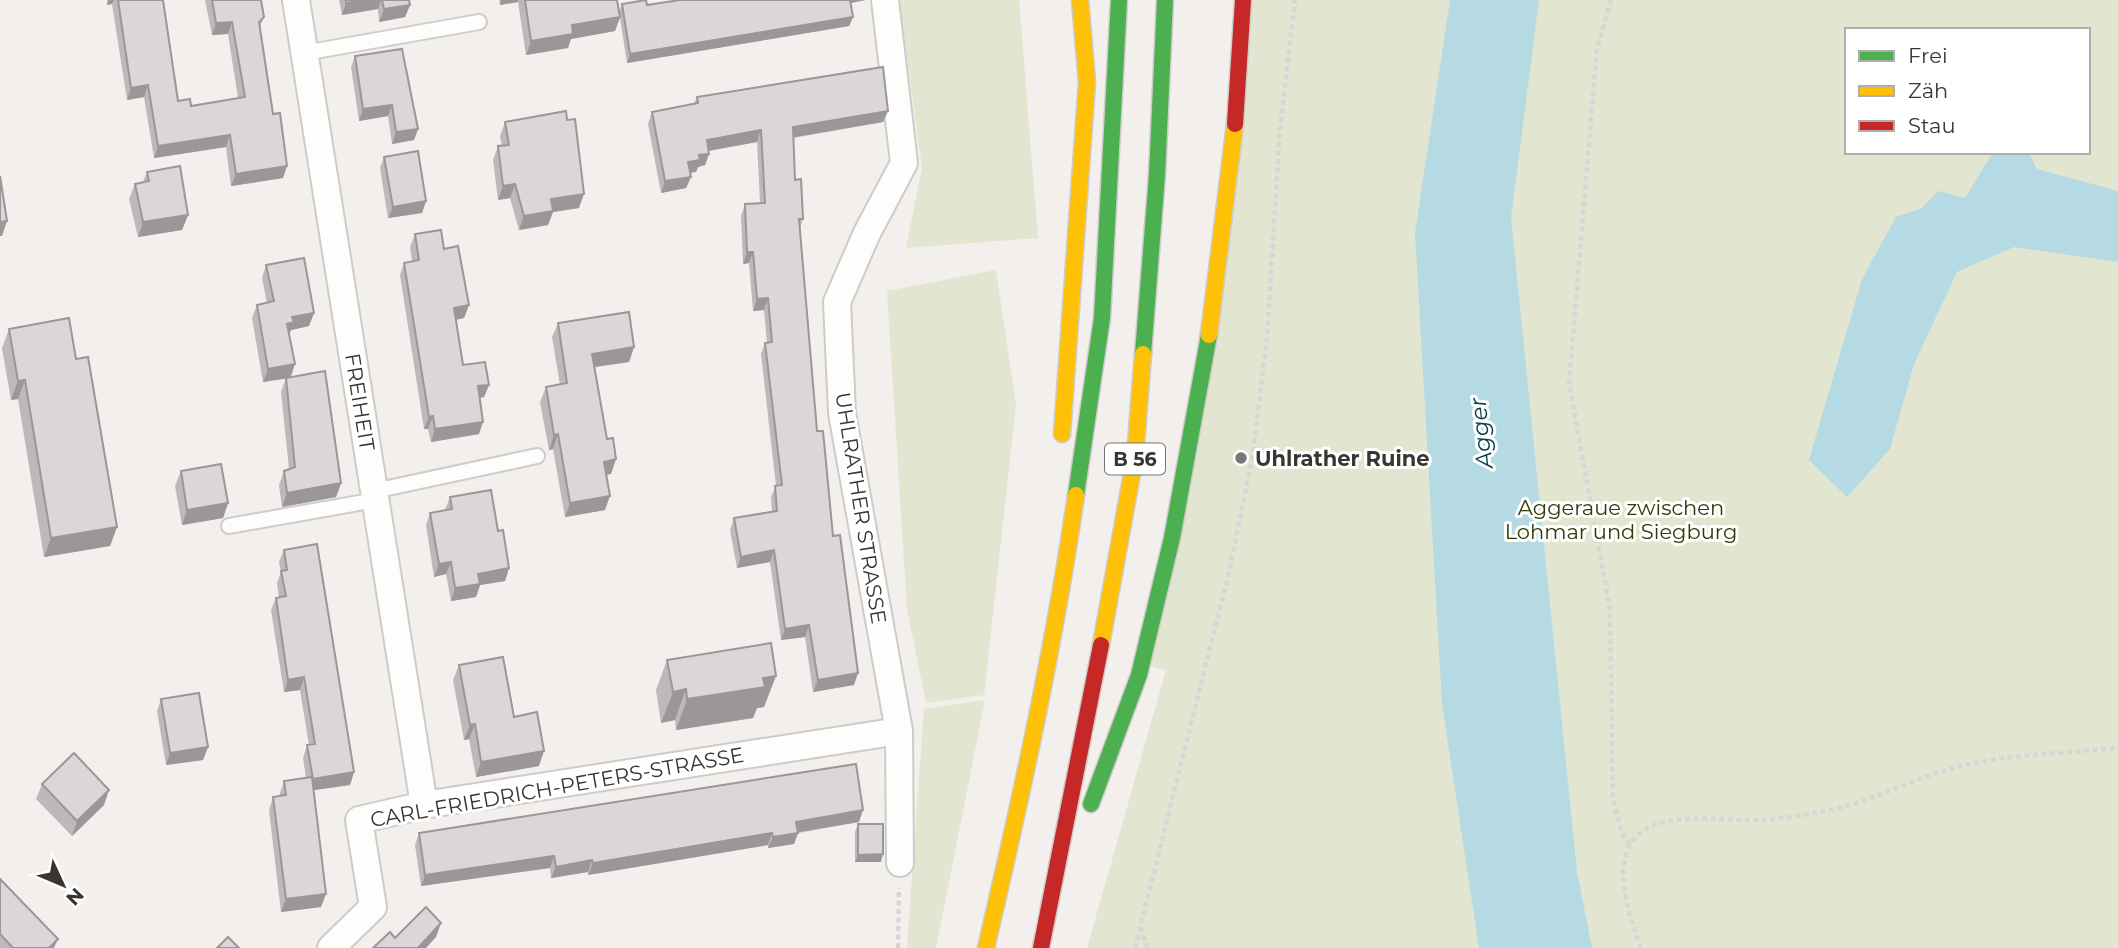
<svg xmlns="http://www.w3.org/2000/svg" width="2118" height="948" font-family="Montserrat,sans-serif">
<style>
.green{fill:#e2e5d0;fill-rule:evenodd}
.water{fill:#b6dae3}
.lines{fill:none;stroke-linecap:round;stroke-linejoin:round}
.lane-casing{stroke:#ceccca;stroke-width:18}
.street-casing{stroke:#ceccca;stroke-width:30}
.fast-casing{stroke:#ceccca;stroke-width:19}
.slow-casing{stroke:#ceccca;stroke-width:19}
.jam-casing{stroke:#ceccca;stroke-width:19}
.path{stroke:#d7d6d5;stroke-width:4.5;stroke-dasharray:5 3.5;stroke-linecap:butt}
.lane{stroke:#fdfdfc;stroke-width:14}
.street{stroke:#fdfdfc;stroke-width:26}
.fast{stroke:#4caf50;stroke-width:16}
.slow{stroke:#ffc107;stroke-width:16}
.jam{stroke:#c62828;stroke-width:16}
.wall{fill:#bdb8bc}
.shaded-wall{fill:#9a9699}
.building{fill:#dcd6db;stroke:#9a9699;stroke-width:2}
.poi-dot{fill:#797674;stroke:#fff;stroke-width:2.5}
.labels{text-anchor:middle;dominant-baseline:central;stroke-width:6;stroke-linejoin:round;paint-order:stroke}
.shield{fill:#fff;stroke:#747270;stroke-width:2}
.shield-label{font-size:19px;font-weight:bold;fill:#383533}
.street-label{font-size:21px;fill:#383533;stroke:#fff}
.poi-label{font-size:21px;font-weight:bold;fill:#383533;stroke:#fff;text-anchor:start}
.park-label{font-size:21px;fill:#333906;stroke:#fff}
.water-label{font-size:23px;font-style:italic;fill:#083b45;stroke:#fff}
</style>
<rect width="100%" height="100%" fill="#f2efed"/>
<!-- green -->
<g class="green">
<path d="M899 0H1019L1038 238 906 248 922 168Z"/>
<path d="M1248 0H2118V948H1087L1166 670 1150 666ZM1847 30H2088V152H1847Z"/>
<path d="M996 270 1016 405 984 695 926 703 907 609 887 291Z"/>
<path d="M985 700 936 948H907L924 709Z"/>
</g>
<!-- water -->
<g class="water">
<path d="M1450 0H1539L1511 218 1577 872 1592 948H1479L1442 704 1415 233Z"/>
<path d="M1993 152H2028L2037 169 2118 191V262L2014 247 1957 272 1914 364 1890 449 1847 497 1809 460 1862 279 1896 217 1922 208 1938 191 1965 198Z"/>
</g>
<g class="lines">
<defs>
<g id="lane">
<path d="M304 53 479 22"/>
<path d="M374 491 537 456"/>
<path d="M229 526 376 500"/>
</g>
<g id="street">
<path d="M296 0 424 805"/>
<path d="M885 0 904 163 867 233 837 302 842 413 899 731 900 863"/>
<path d="M331 948 373 907 359 820 424 805 899 731"/>
</g>
<g id="fast">
<path d="M1143 354 1157 175 1165 0"/>
<path d="M1076 495 1102 318 1119 0"/>
<path d="M1091 804 1139 675 1172 538 1209 335"/>
</g>
<g id="slow">
<path d="M1209 335 1235 124"/>
<path d="M1062 434 1087 82 1080 0"/>
<path d="M1101 645 1135 457 1143 354"/>
<path d="M986 948C1021 798 1054 648 1076 495"/>
</g>
<g id="jam">
<path d="M1235 124 1243 0"/>
<path d="M1041 948 1101 645"/>
</g>
</defs>
<!-- lane casing -->
<use href="#lane" class="lane-casing"/>
<!-- street casing -->
<use href="#street" class="street-casing"/>
<!-- fast casing -->
<use href="#fast" class="fast-casing"/>
<!-- slow casing -->
<use href="#slow" class="slow-casing"/>
<!-- jam casing -->
<use href="#jam" class="jam-casing"/>
<!-- path -->
<g class="path">
<path d="M1611 0 1597 48 1569 383 1610 609 1613 800 1622 833 1630 845"/>
<path d="M1141 927 1147 948"/>
<path d="M898 948 899 888"/>
<path d="M1135 948 1230 568 1253 453 1267 338 1280 129 1295 0"/>
<path d="M1641 948C1631 922 1614 872 1630 845 1653 805 1728 823 1765 820 1794 817 1827 812 1854 804 1892 791 1926 774 1965 765 2014 754 2067 753 2118 748"/>
</g>
<!-- lane -->
<use href="#lane" class="lane"/>
<!-- street -->
<use href="#street" class="street"/>
<!-- fast -->
<use href="#fast" class="fast"/>
<!-- slow -->
<use href="#slow" class="slow"/>
<!-- jam -->
<use href="#jam" class="jam"/>
</g>
<!-- wall -->
<g class="wall">
<path d="M107 0H163L178 101 191 106 238 98 228 34 212 35 205 0H261L264 17 260 27 283 178 231 186 226 147 154 158 144 97 127 100 112 4 107 5Z"/>
<path d="M339 0H409L410 5 405 17 379 22 378 9 342 15Z"/>
<path d="M499 0H617L619 12 622 4 850 3 853 17 849 26 627 63 620 18 615 31 571 39 568 48 526 55 518 2 500 5Z"/>
<path d="M355 56 418 129 414 140 392 144 388 116 359 121 351 67Z"/>
<path d="M697 97 888 111 883 122 793 138 795 180 803 219 800 228 817 431 833 536 854 685 813 692 805 637 781 640 770 562 737 568 730 530 734 518 772 511 771 497 776 486 761 354 765 343H767L764 310 753 311 749 263 743 264 741 216 745 204 760 203 757 142 708 151 709 154 705 165 698 167 696 172 690 173 691 177 686 188 661 193 648 124 652 112 694 104Z"/>
<path d="M505 122 579 208 553 212 548 225 519 230 510 198 498 200 493 160 498 146H502L500 136Z"/>
<path d="M384 157 426 201 422 213 388 218 380 168Z"/>
<path d="M147 172 188 215 182 230 138 237 129 199 135 184 143 182Z"/>
<path d="M415 234 444 249 469 305 464 318 456 320 463 365 489 385 484 397 480 398 479 434 431 442 428 429H424L400 275 404 263 412 261 410 247Z"/>
<path d="M266 265 314 313 309 326 291 330 289 334 295 364 291 377 341 483 336 497 282 507 279 485 284 471 289 469 281 392 286 378 263 382 252 318 257 305 267 303 262 278Z"/>
<path d="M558 323 634 347 629 362 595 367 611 474 606 475 605 510 565 517 553 449 549 450 540 402 546 387 560 385 552 337Z"/>
<path d="M9 329 76 359 117 527 110 546 44 557 18 399 11 400 2 348Z"/>
<path d="M181 471 228 503 223 518 182 525 175 486Z"/>
<path d="M450 497 498 531 509 568 505 581 480 585 476 597 451 601 446 574 434 577 426 525 430 513 445 510Z"/>
<path d="M284 550 354 772 350 785 313 790 321 907 281 912 269 810 273 797 279 796 284 781 306 778 303 758 307 745H309L300 690 284 692 271 610 276 598H279L277 583 281 572 279 562Z"/>
<path d="M667 660 764 707 757 708 753 718 676 730 675 720 661 723 656 690Z"/>
<path d="M459 665 514 717 539 766 476 777 469 739 464 740 453 680Z"/>
<path d="M161 699 208 747 203 760 166 765 157 711Z"/>
<path d="M42 784 104 805 72 836 36 799Z"/>
<path d="M859 822 798 833 794 844 768 848V845L588 875V872L551 878 550 868 421 886 415 845 419 833Z"/>
<path d="M858 824 881 862H855V832Z"/>
<path d="M0 879 54 948H0Z"/>
</g>
<!-- shaded-wall -->
<g class="shaded-wall">
<path d="M109 0H114L112 4 107 5Z"/>
<path d="M363 0H381L378 9 342 15 346 3Z"/>
<path d="M501 0H518V2L500 5Z"/>
<path d="M847 0H866L846 4Z"/>
<path d="M410 5 405 17 379 22 384 9Z"/>
<path d="M620 17 615 31 571 39 568 48 526 55 531 41 572 25Z"/>
<path d="M853 17 849 26 627 63 630 54Z"/>
<path d="M232 22 228 34 212 35 216 23Z"/>
<path d="M148 85 144 97 127 100 131 88Z"/>
<path d="M392 105 388 116 359 121 363 109Z"/>
<path d="M888 111 883 122 789 138 793 127Z"/>
<path d="M418 129 414 140 392 144 396 132Z"/>
<path d="M761 130 757 142 702 152 707 140Z"/>
<path d="M230 135 226 147 154 158 158 146Z"/>
<path d="M709 154 705 165 698 167 696 172 684 173 688 162 699 155Z"/>
<path d="M287 166 283 178 231 186 236 174Z"/>
<path d="M691 177 686 188 661 193 665 181Z"/>
<path d="M515 184 510 198 498 200 503 186Z"/>
<path d="M584 194 579 208 553 212 548 225 519 230 524 216 551 199Z"/>
<path d="M426 201 422 213 388 218 393 207Z"/>
<path d="M188 215 182 230 138 237 143 222Z"/>
<path d="M7 221 2 236H0V222Z"/>
<path d="M747 252H753L749 263 743 264Z"/>
<path d="M768 298 764 310 753 311 757 299Z"/>
<path d="M469 305 464 318 449 321 454 308Z"/>
<path d="M314 313 309 326 291 330 289 335 287 324 292 317Z"/>
<path d="M634 347 629 362 587 368 592 354Z"/>
<path d="M295 364 290 378 263 382 268 369Z"/>
<path d="M25 380 18 399 11 400 18 381Z"/>
<path d="M489 385 484 397 473 399 478 386Z"/>
<path d="M433 416 428 429H424L429 417Z"/>
<path d="M483 422 479 434 431 442 435 429Z"/>
<path d="M558 434 553 449 549 450 554 435Z"/>
<path d="M616 459 611 474 599 476 604 462Z"/>
<path d="M341 483 336 497 282 507 287 493Z"/>
<path d="M610 496 605 510 565 517 570 503Z"/>
<path d="M228 503 223 518 182 525 187 510Z"/>
<path d="M117 527 110 546 44 557 51 538Z"/>
<path d="M774 550 770 562 737 568 741 557Z"/>
<path d="M451 562 446 574 434 577 439 564Z"/>
<path d="M509 568 505 581 480 585 476 597 451 601 455 588 478 574Z"/>
<path d="M809 625 805 637 781 640 785 629Z"/>
<path d="M858 673 854 685 813 692 818 680Z"/>
<path d="M776 676 764 707 757 708 753 718 676 730 687 699 763 678Z"/>
<path d="M304 677 300 690 284 692 288 680Z"/>
<path d="M686 689 675 720 661 723 673 692Z"/>
<path d="M475 724 469 739 464 740 470 725Z"/>
<path d="M208 747 203 760 166 765 170 753Z"/>
<path d="M544 751 539 766 476 777 481 762Z"/>
<path d="M354 772 350 785 308 791 313 779Z"/>
<path d="M109 790 104 805 72 836 77 821Z"/>
<path d="M863 810 859 822 793 833H798L794 844 768 848 773 837 796 822Z"/>
<path d="M772 833 768 845 588 875 593 863Z"/>
<path d="M883 854 881 862H855L858 855Z"/>
<path d="M554 856 550 868 421 886 425 875Z"/>
<path d="M592 860 588 872 551 878 556 867Z"/>
<path d="M326 894 321 907 281 912 286 899Z"/>
<path d="M441 923 436 937 426 948H418Z"/>
<path d="M58 939 54 948H49Z"/>
</g>
<!-- building -->
<g class="building">
<path d="M118 0H163L178 101 190 99 191 106 245 97 232 22 216 23 212 0H261L264 17 259 22 273 114 280 113 287 166 236 174 230 135 158 146 148 85 131 88Z"/>
<path d="M346 0H363L346 3Z"/>
<path d="M382 0H409L410 5 384 9Z"/>
<path d="M525 0H617L620 17 572 25 573 34 531 41Z"/>
<path d="M646 0 647 5 680 0H850L853 17 630 54 622 4Z"/>
<path d="M402 49 418 129 396 132 392 105 363 109 355 56Z"/>
<path d="M883 67 888 111 793 127 795 180 801 179 803 219H799L817 431H823L833 536 840 535 858 673 818 680 809 625 785 629 774 550 741 557 734 518 777 511 775 486 782 485 765 343 772 342 768 298 757 299 753 252H747L745 204 765 203 761 130 707 140 709 154 699 155 700 160 688 162 691 177 665 181 652 112 698 103 697 97Z"/>
<path d="M566 111 567 120 575 119 584 194 551 199 553 211 524 216 515 184 503 186 498 146 509 145 505 122Z"/>
<path d="M418 151 426 201 393 207 384 157Z"/>
<path d="M180 166 188 215 143 222 135 184 149 181 147 172Z"/>
<path d="M0 176 7 221 0 222Z"/>
<path d="M441 230 444 249 458 246 469 305 454 308 463 365 485 362 489 385 478 386 483 422 435 429 433 416 429 417 404 263 419 260 415 234Z"/>
<path d="M304 258 314 313 292 317 294 322 287 324 295 364 268 369 257 305 274 301 266 265Z"/>
<path d="M629 312 634 347 592 354 607 439 613 438 616 459 604 462 610 496 570 503 558 434 554 435 546 387 567 383 558 323Z"/>
<path d="M69 318 76 359 88 357 117 527 51 538 25 380 18 381 9 329Z"/>
<path d="M325 371 341 483 287 493 284 471 295 467 286 378Z"/>
<path d="M221 464 228 503 187 510 181 471Z"/>
<path d="M491 490 498 531 503 530 509 568 478 574 480 584 455 588 451 562 439 564 430 513 452 509 450 497Z"/>
<path d="M317 544 354 772 313 779 307 745 315 744 304 677 288 680 276 598 286 596 281 571 287 570 284 550Z"/>
<path d="M771 643 776 676 763 678 765 687 687 699 686 689 673 692 667 660Z"/>
<path d="M503 657 514 717 537 712 544 751 481 762 475 724 470 725 459 665Z"/>
<path d="M199 693 208 747 170 753 161 699Z"/>
<path d="M74 753 109 790 77 821 42 784Z"/>
<path d="M856 764 863 810 796 822 798 833 773 837 772 833 593 863 592 860 556 867 554 856 425 875 419 833Z"/>
<path d="M312 777 326 894 286 899 273 797 286 795 284 781Z"/>
<path d="M858 824H883V854L858 855Z"/>
<path d="M0 879 58 939 49 948H13L0 934Z"/>
<path d="M426 907 441 923 418 948H373L390 932 395 938Z"/>
<path d="M228 937 239 948H217Z"/>
</g>
<!-- markers -->
<circle class="poi-dot" cx="1241" cy="458" r="7"/>
<g class="labels">
<!-- shield labels -->
<rect class="shield" x="1105" y="443.5" width="60" height="31" rx="5"/>
<g class="shield-label">
<text x="1135" y="459">B 56</text>
</g>
<!-- street labels -->
<g class="street-label">
<text transform="translate(360 402) rotate(81)">FREIHEIT</text>
<text transform="translate(861 508) rotate(81)">UHLRATHER STRASSE</text>
<text transform="translate(557 787) rotate(-10)">CARL-FRIEDRICH-PETERS-STRASSE</text>
</g>
<!-- poi labels -->
<g class="poi-label">
<text x="1255" y="458">Uhlrather Ruine</text>
</g>
<!-- park labels -->
<g class="park-label">
<text x="1621" y="507">Aggeraue zwischen<tspan x="1621" dy="24">Lohmar und Siegburg</tspan></text>
</g>
<!-- water labels -->
<g class="water-label">
<text transform="translate(1481 433) rotate(-96)">Agger</text>
</g>
</g>
<!-- legend -->
<rect x="1845" y="28" width="245" height="126" fill="#ffffff" stroke="#afaead" stroke-width="2"/>
<rect x="1859" y="51" width="35" height="10" fill="#4caf50" stroke="#afaead" stroke-width="2"/>
<text x="1908" y="63" font-size="21" fill="#383533">Frei</text>
<rect x="1859" y="86" width="35" height="10" fill="#ffc107" stroke="#afaead" stroke-width="2"/>
<text x="1908" y="98" font-size="21" fill="#383533">Zäh</text>
<rect x="1859" y="121" width="35" height="10" fill="#c62828" stroke="#afaead" stroke-width="2"/>
<text x="1908" y="133" font-size="21" fill="#383533">Stau</text>
<!-- north arrow -->
<g transform="translate(63 885) rotate(134)" stroke="#ffffff" stroke-width="5" paint-order="stroke">
<path d="M0-5L12 26L0 18L-12 26Z" fill="#383533"/>
<text y="-10" font-size="19" font-weight="bold" text-anchor="middle" fill="#383533">N</text>
</g>
</svg>
